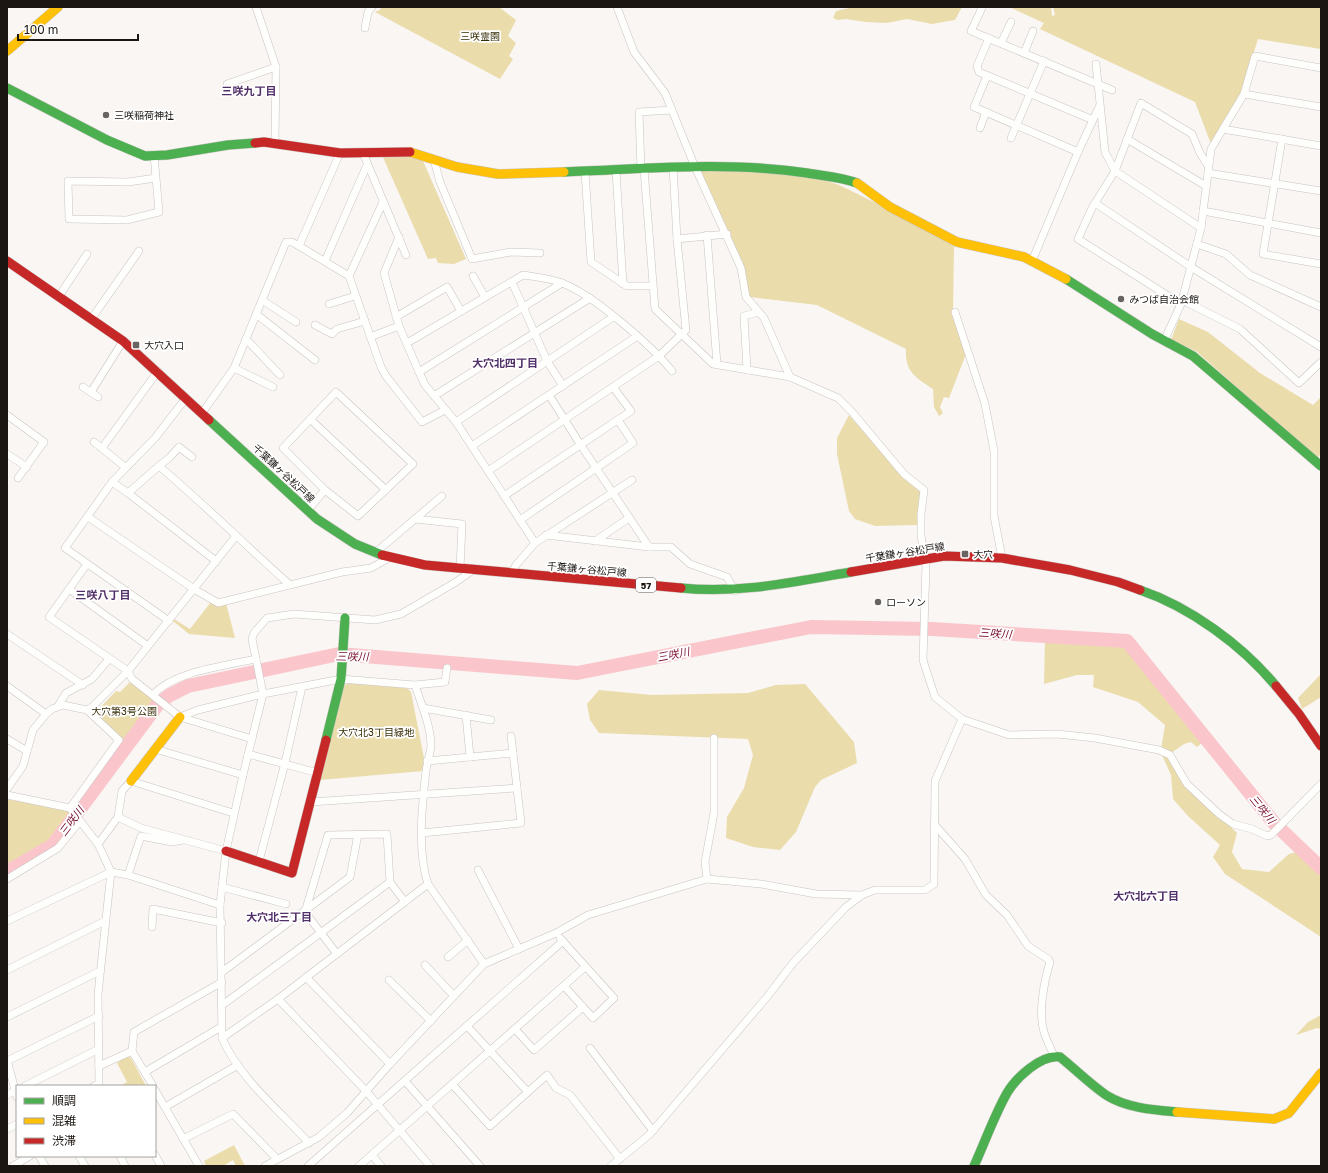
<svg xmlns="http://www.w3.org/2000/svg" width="1328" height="1173" font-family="'Golos Text','Noto Sans JP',sans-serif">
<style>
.green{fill:#ebdcac}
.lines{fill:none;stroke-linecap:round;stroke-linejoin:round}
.river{stroke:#fac6cb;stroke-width:14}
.street-casing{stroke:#c9c4c1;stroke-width:8}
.fast-casing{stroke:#c9c4c1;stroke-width:10}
.slow-casing{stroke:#c9c4c1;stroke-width:10}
.jam-casing{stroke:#c9c4c1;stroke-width:10}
.street{stroke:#fefefd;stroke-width:7}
.fast{stroke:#4caf50;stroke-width:9}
.slow{stroke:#ffc107;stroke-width:9}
.jam{stroke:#c62828;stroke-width:9}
.poi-dot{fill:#696461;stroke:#fff;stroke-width:1.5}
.labels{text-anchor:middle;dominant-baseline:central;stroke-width:3.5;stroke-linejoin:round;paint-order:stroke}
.shield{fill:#fff;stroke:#605c59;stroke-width:1}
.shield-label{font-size:9px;font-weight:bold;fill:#1c1612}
.park-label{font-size:10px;fill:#382e07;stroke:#fff}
.poi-label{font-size:10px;fill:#1c1612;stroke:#fff;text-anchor:start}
.street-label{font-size:10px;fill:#1c1612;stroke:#fff}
.neighbourhood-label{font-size:11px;font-weight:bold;fill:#512f68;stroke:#fff}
.water-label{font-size:11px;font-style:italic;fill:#790e2e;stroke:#fff}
</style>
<rect width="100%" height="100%" fill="#f9f6f3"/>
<!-- green -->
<g class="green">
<path d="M381 7H499L516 20 508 36 516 43 509 56 513 59 500 79 375 12 380 10Z"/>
<path d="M854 7H962L955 20 932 24 907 19 887 23 866 22 846 19 838 20 833 18 836 11Z"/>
<path d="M1009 7H1051L1052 16 1055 15 1053 7H1321V49L1258 39 1240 97 1211 144 1195 102 1040 29 1044 23Z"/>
<path d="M382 155 409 156 423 161 466 259 454 264 438 263 436 258 428 259Z"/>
<path d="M699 169 810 175 839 185 909 219 954 246 953 314 966 354 949 398 944 397 940 407 943 413 939 416 934 407 933 389C915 377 905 372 906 349L817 305 750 297 744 268Z"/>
<path d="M1179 319 1208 332 1260 373 1313 405 1321 397V454L1317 458 1196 351 1171 340Z"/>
<path d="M849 415 897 471 922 492 918 525 875 526 855 519 849 511 837 454V438Z"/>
<path d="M211 602 226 603 235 638 189 634 173 621 174 619 190 629Z"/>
<path d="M1045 639 1122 644 1204 741 1197 747 1191 742 1184 744 1171 753 1161 749 1165 725 1138 702 1093 687 1094 675H1077L1044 684Z"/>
<path d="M1321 674V697L1302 709 1298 698Z"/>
<path d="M130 682 156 702 126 741 95 713 116 691 120 692Z"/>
<path d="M348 683 407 688 411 692 424 758 423 771 320 780 344 686Z"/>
<path d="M805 684 854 742 857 763 821 780 815 787 796 832 780 850 753 847 726 838 727 817 744 788 753 755 748 739 599 733 590 720 587 704 599 690 652 695 748 693 776 685Z"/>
<path d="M1161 753 1170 757 1181 778 1237 833 1232 852 1242 869 1269 872 1289 854 1300 851 1321 873V937L1225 874 1213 857 1220 845 1188 816 1173 799 1171 775Z"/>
<path d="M7 799 68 811 71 817 52 843 7 869Z"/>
<path d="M1321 1015V1029L1317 1028 1296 1035 1308 1022Z"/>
<path d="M127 1056 131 1058 146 1086H120L127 1082 117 1063Z"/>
<path d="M234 1145 245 1166H236L233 1160 223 1166H206L204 1161Z"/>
</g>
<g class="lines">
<!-- river -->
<path class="river" d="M7 872 53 845 158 704 170 695 188 686 339 654 577 673 811 627 932 629 1127 641 1275 824 1321 868"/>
<defs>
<g id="street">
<path d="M256 7 276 67 275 143"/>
<path d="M617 7 634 52 665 93 695 167 741 268 746 297 764 318 790 377"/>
<path d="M982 8 971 31 1112 90"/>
<path d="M365 28 368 12 372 7"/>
<path d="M989 38 977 66 979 72 1093 120"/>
<path d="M1001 43 1011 22"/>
<path d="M1024 53 1033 31"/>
<path d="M1096 64 1105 152 1115 171 1201 228"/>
<path d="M987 76 974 107 1078 152"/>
<path d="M227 84 276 67"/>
<path d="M1244 94 1321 107"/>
<path d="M980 128 986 112"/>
<path d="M1223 129 1321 146"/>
<path d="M1011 138 1044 61"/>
<path d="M1127 139 1206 186"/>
<path d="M1282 139 1263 254 1321 264"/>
<path d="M363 153 406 255"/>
<path d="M154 155 159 212 127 220 69 219 68 181 128 182 156 178"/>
<path d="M434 160 440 182 472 259 511 252 540 253"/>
<path d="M641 169 639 112 672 110"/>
<path d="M616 171 623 284"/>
<path d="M585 172 591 262 627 286H652"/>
<path d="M1208 173 1321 191"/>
<path d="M383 202 349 276 381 367 386 376 422 422 445 410"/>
<path d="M1095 203 1191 267 1321 347"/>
<path d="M1203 211 1321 233"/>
<path d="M707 235 717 364"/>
<path d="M399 237 384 273 399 326 419 372 425 385 456 422 535 543"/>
<path d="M677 239 727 234"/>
<path d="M1197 244 1226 254 1250 275 1321 307"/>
<path d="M299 246 340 153"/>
<path d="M325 261 367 165"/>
<path d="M1032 261 1078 152 1099 107"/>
<path d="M473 276 485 297"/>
<path d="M512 282 547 361 563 386"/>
<path d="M59 296 87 254"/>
<path d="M262 300 296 322"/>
<path d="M1182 300 1240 329 1299 383 1321 362"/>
<path d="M329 304 355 296"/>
<path d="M1181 304 1078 239 1092 208 1115 171 1141 103 1192 134 1200 153 1208 166"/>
<path d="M955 312 985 404 994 451V516L1002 558"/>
<path d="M256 314 315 360"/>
<path d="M396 317 447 287 461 311"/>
<path d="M92 318 139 251"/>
<path d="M315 325 332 334 337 329 365 321"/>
<path d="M370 337 399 326"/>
<path d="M246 339 280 375"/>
<path d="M1164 341 1181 304 1201 228 1211 149 1244 94 1255 56 1321 68"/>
<path d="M407 343 523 275C535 277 550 278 562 283 592 294 651 345 672 371"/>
<path d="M234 368 273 387"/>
<path d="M747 370 744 316 759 312"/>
<path d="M419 372 562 283"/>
<path d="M83 387 98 397"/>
<path d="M91 392 123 341"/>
<path d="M434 396 590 298"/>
<path d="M202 413 234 368 286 242H292L299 246 349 276"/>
<path d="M7 415 44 442 18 478"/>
<path d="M310 419 386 490"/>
<path d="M456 422 613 317"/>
<path d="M94 442 125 467"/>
<path d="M472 446 636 337"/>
<path d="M102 448 158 371"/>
<path d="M7 454 27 467"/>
<path d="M159 466 170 457 179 447 192 457"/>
<path d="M488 471 659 356 686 330 677 239 673 167"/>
<path d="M112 482 128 493 159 466C204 504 245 545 289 584"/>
<path d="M128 493 216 561"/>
<path d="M504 496 631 411 613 387"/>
<path d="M308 510 325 490 283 448 336 392 413 464 358 516 325 490"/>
<path d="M88 517 194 589 218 603 342 572 371 568 389 558"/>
<path d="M415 519 462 524 460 568"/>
<path d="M520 520 633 443 618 420"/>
<path d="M546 535 649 547 580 444 549 395"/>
<path d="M595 541 629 518"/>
<path d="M649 547H671L690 564 727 577 735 591"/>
<path d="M375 553 442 496"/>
<path d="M87 564 49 617 128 671 132 679 180 717 252 739"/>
<path d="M512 573 516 565 535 543 632 480"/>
<path d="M69 589 148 646"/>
<path d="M169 621 65 548 112 482 155 438 186 398"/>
<path d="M7 634 83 685"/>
<path d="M415 685C421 704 430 723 431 744 431 752 427 762 426 771 422 805 417 852 428 884L484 964"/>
<path d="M7 686 46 714"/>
<path d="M153 695C174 671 225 666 256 659"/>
<path d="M58 706 66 693 92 679 109 659"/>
<path d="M423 708 491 720"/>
<path d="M466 715 470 757"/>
<path d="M180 717 198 710 263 694 341 679 415 685 445 682 447 668"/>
<path d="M962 719 1009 735 1057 734 1095 738 1159 750 1170 755 1187 784 1219 814 1233 824 1252 829 1267 836 1271 835 1321 784"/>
<path d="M511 736 513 753"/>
<path d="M7 739 27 751"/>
<path d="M155 749 243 775"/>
<path d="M248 754 318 773"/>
<path d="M7 789 23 766 33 730 46 714 52 709 63 705 87 710 91 708 128 671 236 536"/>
<path d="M7 795 70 808 98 844 111 872 98 994 99 1084 94 1086"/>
<path d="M311 802 517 788"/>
<path d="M70 808 119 740 87 710"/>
<path d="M118 817 141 828 226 851"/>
<path d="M934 824 965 859 986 895 1007 915 1028 946 1048 959 1050 962C1044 981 1038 1013 1044 1032 1046 1040 1051 1048 1054 1056"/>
<path d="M422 833 521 823 513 753 427 761"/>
<path d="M98 844 118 817 122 791 131 781 233 813"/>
<path d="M259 861 285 763 302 687"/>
<path d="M478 870 519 949"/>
<path d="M128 875 141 836 172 842 183 840"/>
<path d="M7 879 58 848 80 821"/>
<path d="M707 879 705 862 714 813V738"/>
<path d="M222 887 286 904"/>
<path d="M7 921 111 872 128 875 220 905"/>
<path d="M152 927 153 909 222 923"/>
<path d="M560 938 614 998 593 1018 564 986"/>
<path d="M337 954 305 912 328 835 387 834 390 882 405 902"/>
<path d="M448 957 468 940"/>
<path d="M425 965 454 996"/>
<path d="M7 970 105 921"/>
<path d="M222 972 350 877 358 834"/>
<path d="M306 977 390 1064"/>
<path d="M389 980 431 1021"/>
<path d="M278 999 366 1091 430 1166"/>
<path d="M221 1006 390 882"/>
<path d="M7 1017 100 971"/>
<path d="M467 1026 527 1091"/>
<path d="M515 1029 534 1050 583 1007"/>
<path d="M222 1038 278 999 428 884"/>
<path d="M590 1048 653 1131"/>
<path d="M132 1051 134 1032 222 982"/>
<path d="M7 1060 17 1097"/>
<path d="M7 1061 99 1016"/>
<path d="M99 1066 132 1051 153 1086"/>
<path d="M145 1072 221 1027"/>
<path d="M405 1081 480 1166"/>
<path d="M452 1084 490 1126 547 1075 556 1088 570 1095 620 1159"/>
<path d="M25 1086 99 1049"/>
<path d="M155 1090 199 1166"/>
<path d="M7 1095 17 1090"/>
<path d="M165 1107 238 1065"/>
<path d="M7 1129 17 1124"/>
<path d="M183 1139 233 1114 277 1159"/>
<path d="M309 1143C279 1110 240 1079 222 1038L220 905 226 851 243 775 263 694 252 639 254 633 267 618 294 614 375 620 401 614 456 582 473 570"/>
<path d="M155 1155 161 1166"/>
<path d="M372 1155 381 1166"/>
<path d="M39 1156 45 1166"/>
<path d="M79 1156 85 1166"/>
<path d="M120 1156 125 1166"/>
<path d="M13 1166 30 1156"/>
<path d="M265 1166 319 1137 347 1113 390 1064 484 964 556 933 588 915 707 879 761 884 816 894 862 895"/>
<path d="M308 1166 563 941"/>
<path d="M359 1166 585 967"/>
<path d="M611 1166 649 1135 767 997 793 963 846 907 862 895 875 890H925L934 884 935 781 962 719 935 697 923 660 926 565 921 536V514L924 490 904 474 852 412 838 398 790 377 713 364 655 309 644 169"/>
</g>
<g id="fast">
<path d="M7 88 107 140 145 156 167 155 228 145 255 143"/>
<path d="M564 172C645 169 727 161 807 173 824 176 841 177 857 183"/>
<path d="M1066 279 1152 334 1193 356 1321 466"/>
<path d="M209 420 317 519 355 544 382 555"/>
<path d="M681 588C739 594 794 582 851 572"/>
<path d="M1140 590C1190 607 1242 645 1276 686"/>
<path d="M326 740 341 679 345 618"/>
<path d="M974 1166C985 1142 994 1116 1007 1093 1016 1078 1041 1054 1060 1057 1075 1069 1090 1084 1106 1095 1126 1108 1154 1110 1177 1112"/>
</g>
<g id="slow">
<path d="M7 51 58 7"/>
<path d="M410 152 457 167 498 174 564 172"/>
<path d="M857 183 890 207 957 242 1024 257 1066 279"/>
<path d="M131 781 180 717"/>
<path d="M1177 1112 1274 1119 1289 1113 1321 1073"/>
</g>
<g id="jam">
<path d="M255 143 264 142 340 153 410 152"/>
<path d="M7 261 123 341 209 420"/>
<path d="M382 555 425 565 681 588"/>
<path d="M851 572 944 556 1002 558 1070 570 1118 582 1140 590"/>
<path d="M1276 686 1299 714 1321 746"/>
<path d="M226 851 292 873 326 740"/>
</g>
</defs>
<!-- street casing -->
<use href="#street" class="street-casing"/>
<!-- fast casing -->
<use href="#fast" class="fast-casing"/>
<!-- slow casing -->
<use href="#slow" class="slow-casing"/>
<!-- jam casing -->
<use href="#jam" class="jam-casing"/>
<!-- street -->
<use href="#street" class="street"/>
<!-- fast -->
<use href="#fast" class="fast"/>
<!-- slow -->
<use href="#slow" class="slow"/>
<!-- jam -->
<use href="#jam" class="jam"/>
</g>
<!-- markers -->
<g class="poi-dot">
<circle cx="106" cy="115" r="4"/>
<circle cx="1121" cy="299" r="4"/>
<rect x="132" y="341" width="8" height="8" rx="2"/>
<rect x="961" y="550" width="8" height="8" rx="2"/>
<circle cx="878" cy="602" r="4"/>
</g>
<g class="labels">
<!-- shield labels -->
<rect class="shield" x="636" y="578" width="20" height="14" rx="3"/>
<g class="shield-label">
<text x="646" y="585">57</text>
</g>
<!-- park labels -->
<g class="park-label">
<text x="480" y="36">三咲霊園</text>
<text x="124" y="711">大穴第3号公園</text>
<text x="376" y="732">大穴北3丁目緑地</text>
</g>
<!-- poi labels -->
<g class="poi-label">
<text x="114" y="115">三咲稲荷神社</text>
<text x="1129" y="299">みつば自治会館</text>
<text x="144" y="345">大穴入口</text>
<text x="973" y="554">大穴</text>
<text x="886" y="602">ローソン</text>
</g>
<!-- street labels -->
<g class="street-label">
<text transform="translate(284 473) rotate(43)">千葉鎌ヶ谷松戸線</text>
<text transform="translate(905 552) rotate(-9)">千葉鎌ヶ谷松戸線</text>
<text transform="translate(587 569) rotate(5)">千葉鎌ヶ谷松戸線</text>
</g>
<!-- neighbourhood labels -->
<g class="neighbourhood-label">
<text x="249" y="90">三咲九丁目</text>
<text x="505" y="362">大穴北四丁目</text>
<text x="103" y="594">三咲八丁目</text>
<text x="1146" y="895">大穴北六丁目</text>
<text x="279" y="916">大穴北三丁目</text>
</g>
<!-- water labels -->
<g class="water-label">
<text transform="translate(995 633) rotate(4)">三咲川</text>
<text transform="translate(673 654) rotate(-11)">三咲川</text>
<text transform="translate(352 656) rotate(1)">三咲川</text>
<text transform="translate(1263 809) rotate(51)">三咲川</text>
<text transform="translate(71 821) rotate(-53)">三咲川</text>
</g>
</g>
<!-- border -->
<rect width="1328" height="1173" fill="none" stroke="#1c1612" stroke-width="16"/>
<!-- legend -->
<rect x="16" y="1085" width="140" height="72" fill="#ffffff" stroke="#a4a2a0"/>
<rect x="24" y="1098" width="20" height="6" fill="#4caf50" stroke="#a4a2a0"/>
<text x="52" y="1105" font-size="12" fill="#1c1612">順調</text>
<rect x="24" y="1118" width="20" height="6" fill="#ffc107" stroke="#a4a2a0"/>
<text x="52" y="1125" font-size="12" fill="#1c1612">混雑</text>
<rect x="24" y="1138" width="20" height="6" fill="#c62828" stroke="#a4a2a0"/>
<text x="52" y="1145" font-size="12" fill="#1c1612">渋滞</text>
<!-- scale -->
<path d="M18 34v6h120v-6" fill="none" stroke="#1c1612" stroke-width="2"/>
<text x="24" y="34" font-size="12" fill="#1c1612" stroke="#ffffff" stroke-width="3" paint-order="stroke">100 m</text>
</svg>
